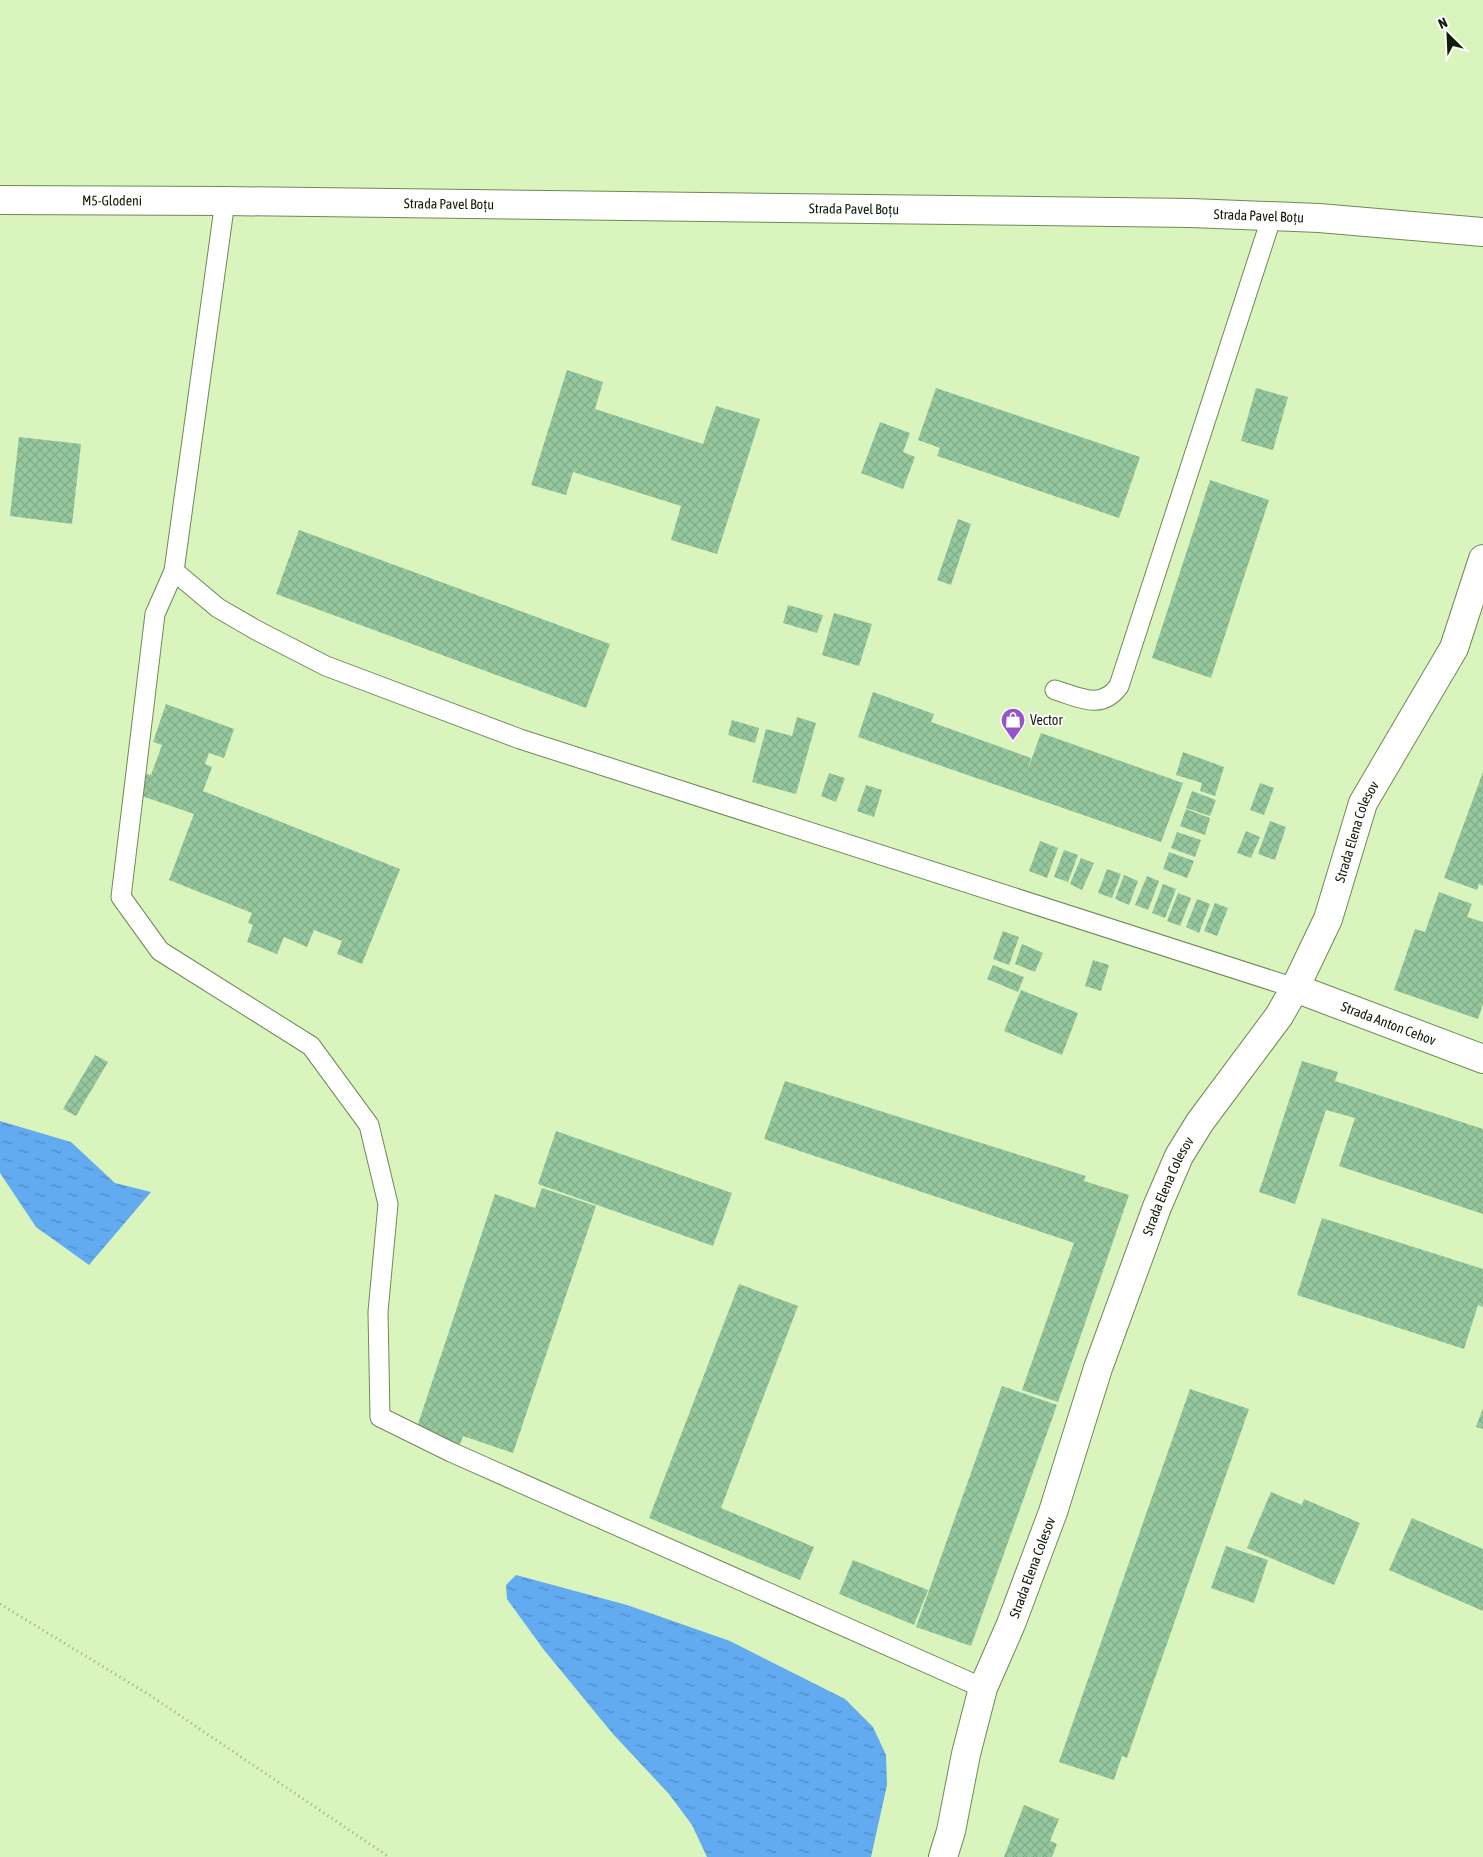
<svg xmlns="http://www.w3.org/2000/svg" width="1483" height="1857" font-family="'Asap Condensed',sans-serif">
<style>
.water{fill:url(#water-ripples)}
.building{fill:url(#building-cross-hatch)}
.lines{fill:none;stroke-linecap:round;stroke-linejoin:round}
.service-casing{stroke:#708956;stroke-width:21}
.minor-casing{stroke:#708956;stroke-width:30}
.primary-casing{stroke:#708956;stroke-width:30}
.path{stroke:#99ae82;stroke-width:3;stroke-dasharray:1 4;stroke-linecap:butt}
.service{stroke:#fff;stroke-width:19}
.minor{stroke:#fff;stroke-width:28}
.primary{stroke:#fff;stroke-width:28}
.labels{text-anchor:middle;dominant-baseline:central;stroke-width:4;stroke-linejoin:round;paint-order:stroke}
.street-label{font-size:14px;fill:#131c08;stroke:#fff}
.poi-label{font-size:14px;fill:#131c08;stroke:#fff;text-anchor:start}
</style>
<defs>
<pattern id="water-ripples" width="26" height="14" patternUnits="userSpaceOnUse" patternTransform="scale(1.25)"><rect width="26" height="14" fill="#62abf1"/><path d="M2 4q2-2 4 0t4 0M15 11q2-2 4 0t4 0" fill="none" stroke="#508ac1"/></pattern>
<pattern id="building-cross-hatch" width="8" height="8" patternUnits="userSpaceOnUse" patternTransform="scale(1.25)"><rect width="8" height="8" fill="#96c89f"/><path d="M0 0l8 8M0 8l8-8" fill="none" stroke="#80ab87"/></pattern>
</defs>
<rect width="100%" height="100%" fill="#d9f4bd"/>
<!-- water -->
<g class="water">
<path d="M0 1121 71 1142 115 1183 151 1192 89 1265 36 1227 0 1173Z"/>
<path d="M516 1575 627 1605 730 1641 845 1699 873 1727 886 1755 887 1785 871 1857H707L692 1825 669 1794 613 1734 544 1650 507 1599 506 1585Z"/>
</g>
<!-- building -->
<g class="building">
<path d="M567 370 603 382 595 409 703 444 716 406 760 419 717 554 671 540 681 506 573 472 566 495 531 485Z"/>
<path d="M936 388 1140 457 1119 518 937 456 940 448 918 440Z"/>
<path d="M1256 388 1288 397 1273 450 1241 441Z"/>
<path d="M880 422 910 433 903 452 915 457 903 489 861 473Z"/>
<path d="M19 437 81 444 72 524 10 516Z"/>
<path d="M1210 480 1269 500 1211 678 1152 658Z"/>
<path d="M958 519 971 524 951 585 937 580Z"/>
<path d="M299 530 610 644 586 708 276 594Z"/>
<path d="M788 605 823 615 817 633 783 623Z"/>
<path d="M834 613 872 624 859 666 822 655Z"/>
<path d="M873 692 934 714 931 722 1031 758 1028 769 1041 733 1183 783 1161 842 858 737Z"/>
<path d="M166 704 234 729 224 758 209 753 205 764 212 767 203 791 400 869 362 964 337 954 342 941 314 930 307 947 284 937 277 954 247 942 253 925 248 923 252 913 169 880 194 814 136 794 144 773 151 775 162 745 153 742Z"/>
<path d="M797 717 816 723 796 794 752 782 766 729 792 736Z"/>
<path d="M732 720 759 728 755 743 728 735Z"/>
<path d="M1183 752 1224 767 1215 796 1200 791 1202 783 1176 775Z"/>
<path d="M1483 772V886L1479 884 1477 890 1444 878Z"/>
<path d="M829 773 845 778 836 802 821 796Z"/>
<path d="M1260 783 1274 788 1264 815 1250 810Z"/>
<path d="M866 785 882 790 874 817 857 811Z"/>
<path d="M1192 791 1216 800 1210 816 1186 808Z"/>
<path d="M1186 809 1210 818 1205 835 1180 826Z"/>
<path d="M1270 821 1286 827 1275 860 1258 854Z"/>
<path d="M1246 831 1260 837 1251 858 1237 853Z"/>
<path d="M1177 832 1201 840 1195 857 1171 848Z"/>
<path d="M1040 841 1058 848 1047 878 1029 871Z"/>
<path d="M1064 850 1078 855 1068 882 1054 877Z"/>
<path d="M1169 852 1194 861 1187 878 1163 869Z"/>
<path d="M1081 858 1094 863 1082 890 1070 884Z"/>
<path d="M1107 869 1121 874 1112 898 1098 893Z"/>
<path d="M1124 875 1138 881 1129 905 1115 899Z"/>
<path d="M1147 876 1159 881 1148 910 1135 905Z"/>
<path d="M1163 884 1176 889 1165 918 1152 913Z"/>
<path d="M1439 892 1472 904 1467 917 1483 922V1004L1478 1019 1394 990 1415 929 1425 932Z"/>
<path d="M1178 893 1191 898 1180 926 1167 921Z"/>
<path d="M1197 899 1210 904 1199 933 1186 927Z"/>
<path d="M1215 903 1228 908 1217 936 1204 931Z"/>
<path d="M1003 931 1019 937 1009 965 993 959Z"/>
<path d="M1022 944 1043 953 1035 972 1015 964Z"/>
<path d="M1093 960 1109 965 1101 991 1085 986Z"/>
<path d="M993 965 1024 977 1018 992 987 979Z"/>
<path d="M1021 990 1078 1013 1062 1055 1004 1031Z"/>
<path d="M95 1055 108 1062 76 1116 63 1109Z"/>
<path d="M1302 1061 1338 1072 1335 1081 1483 1129V1214L1339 1166 1355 1118 1326 1110 1295 1204 1259 1192Z"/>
<path d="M785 1081 1086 1176 1084 1181 1129 1195 1058 1402 1022 1390 1074 1243 764 1139Z"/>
<path d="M556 1131 732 1193 713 1246 538 1184Z"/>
<path d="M542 1188 596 1206 513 1453 463 1436 457 1453 413 1439 495 1194 535 1208Z"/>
<path d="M1322 1218 1483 1269V1307L1478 1305 1464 1349 1297 1295Z"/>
<path d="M739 1284 798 1306 721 1508 814 1547 800 1580 649 1518Z"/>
<path d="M1002 1386 1057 1405 971 1646 916 1627Z"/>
<path d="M1190 1389 1249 1409 1127 1758 1122 1756 1114 1780 1059 1762Z"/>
<path d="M1483 1408V1429L1476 1427Z"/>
<path d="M1271 1492 1302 1505 1304 1499 1360 1523 1334 1585 1247 1548Z"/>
<path d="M1412 1518 1483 1549V1611L1389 1570Z"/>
<path d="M1226 1546 1268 1560 1254 1603 1211 1588Z"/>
<path d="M853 1560 928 1590 914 1625 839 1594Z"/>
<path d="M1024 1805 1059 1819 1050 1841 1057 1844 1052 1857H1004Z"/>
</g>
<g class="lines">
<defs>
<g id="service">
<path d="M225 201 174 571 155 614 121 897 160 951 311 1046 369 1125 388 1204 378 1312 380 1417 451 1452 983 1688"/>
<path d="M174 571 218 608 256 630 326 666 520 739 1295 988"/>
<path d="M1055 690C1079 697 1101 711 1119 686L1272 216"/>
</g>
<g id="minor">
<path id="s1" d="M1295 988 1483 1059"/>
<path id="s2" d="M943 1857 951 1831 966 1754 983 1688 1011 1624 1053 1512 1098 1368 1157 1207 1179 1156 1200 1122 1279 1016 1295 988 1328 919 1363 803 1454 648 1483 559"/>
</g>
<g id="primary">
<path id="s3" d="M0 200 225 201 1191 213 1319 218 1483 232"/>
</g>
</defs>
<!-- service casing -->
<use href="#service" class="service-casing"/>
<!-- minor casing -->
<use href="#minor" class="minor-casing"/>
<!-- primary casing -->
<use href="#primary" class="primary-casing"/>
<!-- path -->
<path class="path" d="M0 1604 148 1694 389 1857"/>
<!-- service -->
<use href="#service" class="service"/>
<!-- minor -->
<use href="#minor" class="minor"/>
<!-- primary -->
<use href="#primary" class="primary"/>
</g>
<!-- icons -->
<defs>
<symbol id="shop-pin" viewBox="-11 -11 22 30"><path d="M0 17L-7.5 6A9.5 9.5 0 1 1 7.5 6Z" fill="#9953c8" stroke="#fff"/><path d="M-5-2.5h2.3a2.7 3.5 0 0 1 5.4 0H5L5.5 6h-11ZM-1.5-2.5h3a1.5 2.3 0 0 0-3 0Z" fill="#fff"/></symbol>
</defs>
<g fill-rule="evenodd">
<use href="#shop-pin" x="999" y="706" width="28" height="38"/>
</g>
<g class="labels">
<!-- street labels -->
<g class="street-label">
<text stroke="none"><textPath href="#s3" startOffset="112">M5-Glodeni</textPath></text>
<text stroke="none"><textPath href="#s3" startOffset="449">Strada Pavel Boțu</textPath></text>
<text stroke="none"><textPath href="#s3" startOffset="854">Strada Pavel Boțu</textPath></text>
<text stroke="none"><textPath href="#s3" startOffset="1259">Strada Pavel Boțu</textPath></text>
<text stroke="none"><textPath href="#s2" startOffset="1114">Strada Elena Colesov</textPath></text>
<text stroke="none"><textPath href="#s1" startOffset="100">Strada Anton Cehov</textPath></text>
<text stroke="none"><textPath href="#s2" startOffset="709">Strada Elena Colesov</textPath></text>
<text stroke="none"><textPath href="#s2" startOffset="304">Strada Elena Colesov</textPath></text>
</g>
<!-- poi labels -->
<g class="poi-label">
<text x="1030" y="720">Vector</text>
</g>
</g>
<!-- north arrow -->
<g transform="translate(1448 35) rotate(336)" stroke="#ffffff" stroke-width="4" paint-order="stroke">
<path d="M0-4L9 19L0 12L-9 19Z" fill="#131c08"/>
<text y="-8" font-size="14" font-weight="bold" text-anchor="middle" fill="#131c08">N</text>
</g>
</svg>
